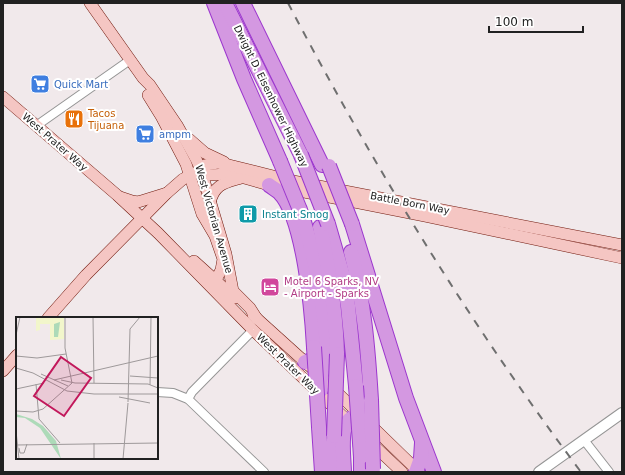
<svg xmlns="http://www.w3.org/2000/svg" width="625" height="475" font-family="'DejaVu Sans',sans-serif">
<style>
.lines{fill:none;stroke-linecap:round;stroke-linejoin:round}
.minor-casing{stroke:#959595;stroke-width:10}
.tertiary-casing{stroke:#959595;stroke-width:12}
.secondary-casing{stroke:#721a0e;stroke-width:12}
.motorway-casing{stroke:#9c37ce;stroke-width:16}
.minor{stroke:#fff;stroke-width:8}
.tertiary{stroke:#fff;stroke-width:10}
.secondary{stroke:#f5c6c3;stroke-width:11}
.motorway{stroke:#d498e1;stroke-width:14}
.rail{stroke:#6f6f6f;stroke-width:2;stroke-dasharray:8 8;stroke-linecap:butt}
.motorway-bridge-casing{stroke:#9c37ce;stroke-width:16;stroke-linecap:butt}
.motorway-bridge{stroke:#d498e1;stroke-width:14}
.labels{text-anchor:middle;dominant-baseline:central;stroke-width:4;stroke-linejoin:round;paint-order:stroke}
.shop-label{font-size:10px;fill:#366cbe;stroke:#fff;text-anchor:start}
.street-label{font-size:10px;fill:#212121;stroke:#fff}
.food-label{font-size:10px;fill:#c56008;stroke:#fff;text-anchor:start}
.culture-label{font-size:10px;fill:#0d838f;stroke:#fff;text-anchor:start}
.hotel-label{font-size:10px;fill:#b23c85;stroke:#fff;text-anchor:start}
.inset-road{fill:none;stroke:#9e999a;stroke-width:1}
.view{fill:#c2185b;fill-opacity:0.15;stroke:#c2185b;stroke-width:2}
.inset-edge{fill:none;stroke:#212121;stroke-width:2}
</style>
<rect width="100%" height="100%" fill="#f1e9eb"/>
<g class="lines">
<defs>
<g id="minor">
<path d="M36 126 130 60"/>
<path d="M157 392 173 393 188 399 264 472"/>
<path d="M188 399 192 392 253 330"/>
<path d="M584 440 609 472"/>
</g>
<path id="tertiary" d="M539 472 622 413"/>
<g id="secondary">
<path d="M90 3 143 78 150 85 177 125 196 159 201 170 226 254 233 291 250 308 257 319"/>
<path d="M148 95 161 116 186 164 202 214 215 236 223 259 221 270 216 280 219 286"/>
<path d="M3 97 117 195 158 233 253 330 353 426"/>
<path d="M189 139 205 153 224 162"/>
<path d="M201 170 208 175 230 174 269 185 425 216 622 258"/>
<path d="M120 197 132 201 138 202 167 193"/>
<path d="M210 203C214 184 225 183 241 178"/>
<path d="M194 261 235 298"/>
<path d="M253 315 315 371 419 472"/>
<path d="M48 318 86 275 167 193 183 179 201 170 205 165 218 163 229 165 293 181 622 245"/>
<path d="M3 371 17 355"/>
<path d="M369 441 402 472"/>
</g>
<g id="motorway">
<path d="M214 3 244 79 280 161"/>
<path d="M225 3 301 155"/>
<path d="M243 3 322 165"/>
<path d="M269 185C272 187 276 190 279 192 304 217 312 311 314 347"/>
<path d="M300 210C315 253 323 299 327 345 328 361 318 374 321 390"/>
<path d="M328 224 343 276 348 306 356 386"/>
<path d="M352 224 406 398 434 472"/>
<path d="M320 227C329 269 336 310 337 354"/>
<path d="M351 252C364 301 368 350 371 400"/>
<path d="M305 362 317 359 322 352"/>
<path d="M319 427 322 472"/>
<path d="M361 457V472"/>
<path d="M334 472V439"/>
<path d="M344 472C344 459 338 424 352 418 355 416 361 418 364 419"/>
<path d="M416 472 421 458 422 443"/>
</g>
</defs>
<!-- minor casing -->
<use href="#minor" class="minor-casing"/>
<!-- tertiary casing -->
<use href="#tertiary" class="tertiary-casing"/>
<!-- secondary casing -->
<use href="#secondary" class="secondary-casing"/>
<!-- motorway casing -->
<use href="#motorway" class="motorway-casing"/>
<!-- minor -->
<use href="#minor" class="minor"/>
<!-- tertiary -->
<use href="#tertiary" class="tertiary"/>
<!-- secondary -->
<use href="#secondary" class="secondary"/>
<!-- motorway -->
<use href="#motorway" class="motorway"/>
<!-- rail -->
<path class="rail" d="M288 3C374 167 470 324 581 472"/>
<defs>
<g id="motorway-bridge">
<path d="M301 155 328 224"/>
<path d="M280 161 300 210"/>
<path d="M329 166 352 224"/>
<path d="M314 347 319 427"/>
<path d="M356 386 361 457"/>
<path d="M371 400 373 469"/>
<path d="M334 436 337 354"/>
</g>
</defs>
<!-- motorway-bridge casing -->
<use href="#motorway-bridge" class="motorway-bridge-casing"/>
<!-- motorway-bridge -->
<use href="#motorway-bridge" class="motorway-bridge"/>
</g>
<!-- icons -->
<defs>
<symbol id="supermarket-square" viewBox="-11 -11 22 22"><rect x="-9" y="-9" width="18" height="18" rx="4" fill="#3f7fe0" stroke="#fff"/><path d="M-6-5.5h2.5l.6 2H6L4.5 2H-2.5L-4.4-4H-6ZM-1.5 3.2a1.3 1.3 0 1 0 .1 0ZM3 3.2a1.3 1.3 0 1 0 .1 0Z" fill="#fff"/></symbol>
<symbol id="restaurant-square" viewBox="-11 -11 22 22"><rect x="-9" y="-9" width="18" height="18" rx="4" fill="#e8710a" stroke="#fff"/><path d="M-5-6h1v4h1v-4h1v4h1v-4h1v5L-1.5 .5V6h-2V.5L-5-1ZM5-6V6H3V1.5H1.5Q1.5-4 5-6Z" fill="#fff"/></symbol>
<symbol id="building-square" viewBox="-11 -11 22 22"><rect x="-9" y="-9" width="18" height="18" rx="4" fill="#0f9aa8" stroke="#fff"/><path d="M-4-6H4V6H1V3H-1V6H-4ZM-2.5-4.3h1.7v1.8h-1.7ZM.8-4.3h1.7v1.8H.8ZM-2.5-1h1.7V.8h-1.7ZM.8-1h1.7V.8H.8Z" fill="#fff"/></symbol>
<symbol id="hotel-square" viewBox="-11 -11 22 22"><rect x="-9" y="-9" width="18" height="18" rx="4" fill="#d1479c" stroke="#fff"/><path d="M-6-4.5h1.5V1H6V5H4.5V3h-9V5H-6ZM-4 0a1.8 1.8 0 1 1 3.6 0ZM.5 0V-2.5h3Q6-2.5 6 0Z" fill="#fff"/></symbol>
</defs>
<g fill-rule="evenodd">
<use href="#supermarket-square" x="29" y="73" width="22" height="22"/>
<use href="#restaurant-square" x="63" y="108" width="22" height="22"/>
<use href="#supermarket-square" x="134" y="123" width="22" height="22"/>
<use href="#building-square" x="237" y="203" width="22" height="22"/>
<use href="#hotel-square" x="259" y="276" width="22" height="22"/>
</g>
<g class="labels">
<!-- shop labels -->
<g class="shop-label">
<text x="54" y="84">Quick Mart</text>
<text x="159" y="134">ampm</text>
</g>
<!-- street labels -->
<g class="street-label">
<text transform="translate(271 96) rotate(64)">Dwight D. Eisenhower Highway</text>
<text transform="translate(55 142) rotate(41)">West Prater Way</text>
<text transform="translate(410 203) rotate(11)">Battle Born Way</text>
<text transform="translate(214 219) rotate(74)">West Victorian Avenue</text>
<text transform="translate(288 364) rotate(44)">West Prater Way</text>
</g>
<!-- food labels -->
<g class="food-label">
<text x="88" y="113">Tacos<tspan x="88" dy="12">Tijuana</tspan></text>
</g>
<!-- culture labels -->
<g class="culture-label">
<text x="262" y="214">Instant Smog</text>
</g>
<!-- hotel labels -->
<g class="hotel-label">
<text x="284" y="281">Motel 6 Sparks, NV<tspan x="284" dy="12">- Airport - Sparks</tspan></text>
</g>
</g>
<!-- overview -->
<g transform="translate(16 317)">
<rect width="142" height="142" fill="#f1e9eb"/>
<path d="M20 0H48V22L34 23V7H24V13L20 14Z" fill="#f2f6cb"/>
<path d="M44 5 42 20H38V7ZM0 97 16 102 27 109 40 124 45 142 24 111 9 101 0 100Z" fill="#addab8"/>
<path class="inset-road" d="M77 0 78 66M0 18 4 0M0 39 21 41 50 37M0 51 17 56 51 74 78 77H142M25 57 52 69M114 59 142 61M38 63 142 39M45 63 59 66 132 67 142 71M20 67 23 102 44 126M134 68 135 0M0 72 28 66M103 80 134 86M112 85 114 12 124 0M0 94 17 95 27 92 56 66 49 31V0M0 114 3 142M0 128 142 126M3 131 4 136H8L11 127M78 142V126M107 142 112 86"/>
<path class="view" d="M45 40 75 61 48 99 18 79Z"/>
<rect width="142" height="142" class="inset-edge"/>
</g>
<!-- border -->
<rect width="625" height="475" fill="none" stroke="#212121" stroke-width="8"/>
<!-- scale -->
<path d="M489 26v6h94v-6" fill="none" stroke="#212121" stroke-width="2"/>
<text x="495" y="26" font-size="12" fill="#212121" stroke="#ffffff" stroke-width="3" paint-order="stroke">100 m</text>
</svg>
